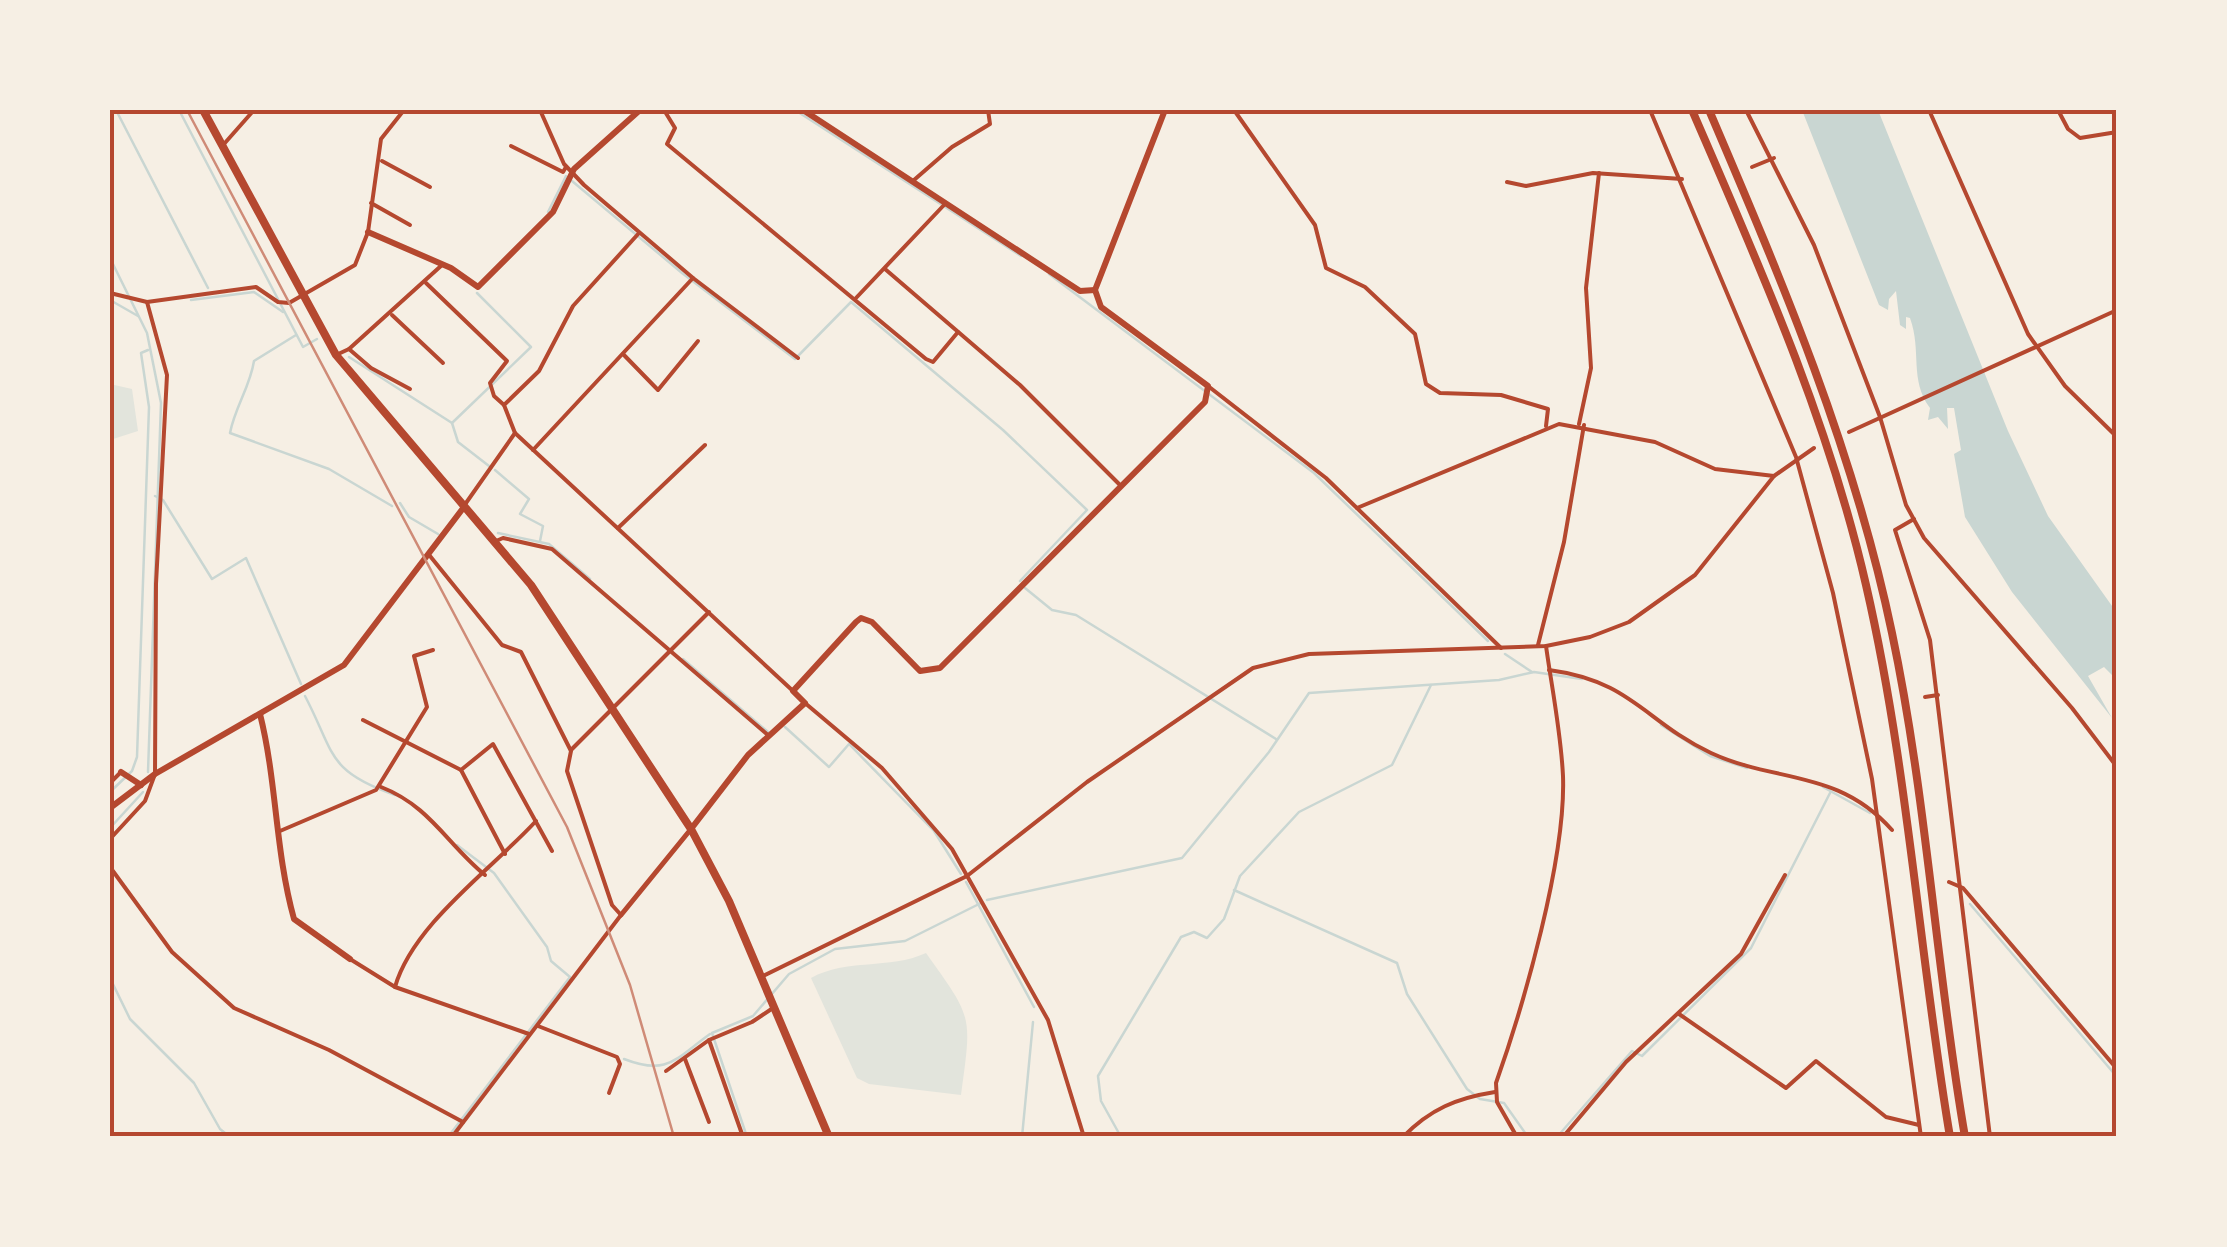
<svg xmlns="http://www.w3.org/2000/svg" width="2227" height="1247" font-family="Arial,sans-serif">
<style>
.green{fill:#e2e4dc}
.water{fill:#c9d6d2}
.lines{fill:none;stroke-linecap:round;stroke-linejoin:round}
.stream{stroke:#c9d6d2;stroke-width:2.5}
.minor{stroke:#b5482f;stroke-width:4}
.tertiary{stroke:#b5482f;stroke-width:5}
.secondary{stroke:#b5482f;stroke-width:6}
.primary{stroke:#b5482f;stroke-width:6}
.trunk{stroke:#b5482f;stroke-width:8}
.motorway{stroke:#b5482f;stroke-width:8}
.rail{stroke:#cf8b77;stroke-width:2.5}
.neatline{fill:none;stroke:#b5482f;stroke-width:4}
</style>
<rect width="100%" height="100%" fill="#f6efe4"/>
<!-- green -->
<g class="green">
<path d="M110 384 132 389 138 431 110 440Z"/>
<path d="M926 953C973 1019 972 1014 961 1095L869 1084 857 1078 811 978C847 958 889 970 926 953Z"/>
</g>
<!-- water -->
<path class="water" d="M1802 110H1878L2008 431 2048 516 2117 613V680L2104 667 2088 676 2112 718 2012 592 1965 517 1954 454 1961 450 1954 408H1947L1948 429 1938 417 1928 420 1930 408C1909 380 1922 351 1910 318L1906 317V329L1900 325 1896 291 1889 299 1888 310 1879 305Z"/>
<g class="lines">
<!-- stream -->
<g class="stream">
<path d="M116 110 208 288"/>
<path d="M179 110 303 347 317 339"/>
<path d="M795 110 1021 256"/>
<path d="M572 181 682 273 795 359 851 302 1003 430 1087 510 1020 581"/>
<path d="M548 212 566 176"/>
<path d="M110 258 147 333 161 403 148 772"/>
<path d="M1049 274 1314 473 1488 641"/>
<path d="M110 300 138 316"/>
<path d="M191 300 254 292 283 312"/>
<path d="M296 335 254 361C250 387 235 407 230 433L329 469 392 506"/>
<path d="M349 357 452 423 458 442 489 466"/>
<path d="M452 423 531 347 477 293"/>
<path d="M495 470 529 499 520 514 543 526 540 541"/>
<path d="M155 496 163 500 212 579 246 558 301 684"/>
<path d="M400 503 409 517 438 534"/>
<path d="M498 533 549 544 590 579"/>
<path d="M1025 588 1052 610 1076 615 1276 739"/>
<path d="M1505 654 1532 672"/>
<path d="M683 659 768 732"/>
<path d="M305 696C335 753 326 771 395 795"/>
<path d="M1661 725 1710 756 1747 768"/>
<path d="M785 727 829 767 849 744 934 831 961 874"/>
<path d="M1823 787 1870 813"/>
<path d="M110 792 132 771 137 757 149 407 141 353 148 350"/>
<path d="M110 828 143 792"/>
<path d="M966 882 1034 1007"/>
<path d="M1234 890 1397 963 1407 994 1467 1089 1480 1099 1504 1103 1528 1137"/>
<path d="M987 900 1182 858 1269 752 1309 693 1499 680 1534 672 1582 679"/>
<path d="M1970 904 2117 1077"/>
<path d="M110 978 130 1019 194 1083 220 1129 230 1137"/>
<path d="M624 1059C668 1076 675 1059 710 1034"/>
<path d="M448 1137 570 977 551 961 547 947 494 873 457 845"/>
<path d="M747 1137 712 1033 753 1016 789 974 835 949 905 941 981 903"/>
<path d="M1022 1137 1033 1022"/>
<path d="M1121 1137 1101 1101 1098 1076 1181 937 1194 932 1207 938 1224 919 1240 876 1299 812 1392 765 1431 685"/>
<path d="M1557 1137 1632 1051 1642 1056 1751 948 1830 793"/>
</g>
<!-- minor -->
<g class="minor">
<path d="M540 110 564 164 584 185 693 278 798 358"/>
<path d="M664 110 675 128 667 144 926 359 933 362 958 332"/>
<path d="M1234 110 1315 225 1326 268 1365 287 1415 334 1426 384 1440 393 1501 395 1548 409 1546 426"/>
<path d="M1650 110 1796 457 1833 593 1872 779 1921 1137"/>
<path d="M1746 110 1814 245 1880 417 1906 505 1924 538 2072 708 2117 767"/>
<path d="M1929 110 2028 334 2065 386 2117 437"/>
<path d="M2058 110 2068 129 2080 138 2117 132"/>
<path d="M224 144 254 110"/>
<path d="M511 146 563 172 566 167"/>
<path d="M382 161 430 187"/>
<path d="M1752 167 1774 158"/>
<path d="M914 180 952 147 990 124 988 110"/>
<path d="M1507 182 1526 186 1593 173 1682 179"/>
<path d="M371 203 410 225"/>
<path d="M639 233 573 306 539 371 504 405 515 433 793 691"/>
<path d="M885 269 1020 385 1121 486"/>
<path d="M426 283 507 361 490 383 494 396 504 405"/>
<path d="M110 293 147 302 256 287 278 302 289 303 355 265 368 232 381 139 404 110"/>
<path d="M856 298 944 205"/>
<path d="M392 315 443 363"/>
<path d="M349 349 371 368 410 389"/>
<path d="M623 354 658 390 698 341"/>
<path d="M336 355 349 349 442 265"/>
<path d="M1208 386 1326 478 1501 648"/>
<path d="M1579 424 1591 368 1586 288 1599 173"/>
<path d="M1849 432 2117 310"/>
<path d="M533 450 693 278"/>
<path d="M466 503 515 433"/>
<path d="M1357 508 1559 424 1655 442 1715 469 1774 476"/>
<path d="M1914 519 1895 530 1930 640 1990 1137"/>
<path d="M618 528 705 445"/>
<path d="M496 541 503 538 552 549 769 736"/>
<path d="M430 556 502 645 521 652 571 751 567 771 612 905 621 915 452 1137"/>
<path d="M1538 645 1564 542 1584 425"/>
<path d="M1549 670C1632 681 1645 722 1711 753 1776 783 1838 769 1892 830"/>
<path d="M1925 697 1938 695"/>
<path d="M805 703 882 768 952 849 1048 1020 1084 1137"/>
<path d="M363 720 461 770"/>
<path d="M571 750 709 612"/>
<path d="M110 783 121 772"/>
<path d="M381 787C430 806 447 844 485 875"/>
<path d="M280 831 376 790 427 707 414 656 433 650"/>
<path d="M110 839 145 801 155 774 156 584 167 375 147 302"/>
<path d="M505 854 461 770 493 744 552 851"/>
<path d="M110 867 172 952 234 1008 329 1050 463 1122"/>
<path d="M1949 882 1963 888 2117 1069"/>
<path d="M350 959 395 987 529 1034"/>
<path d="M761 977 967 876 1087 782 1253 668 1309 654 1546 646 1590 637 1629 622 1695 575 1774 476 1814 448"/>
<path d="M395 987C413 924 492 869 536 821"/>
<path d="M1679 1014 1786 1088 1816 1061 1886 1117 1919 1125"/>
<path d="M538 1026 617 1057 620 1064 609 1093"/>
<path d="M685 1059 709 1122"/>
<path d="M666 1071 709 1040"/>
<path d="M743 1137 709 1040 752 1022 773 1008"/>
<path d="M1403 1137C1430 1109 1457 1098 1495 1092"/>
<path d="M1517 1137 1497 1102 1496 1083C1524 1004 1566 858 1563 776 1561 733 1552 689 1546 646"/>
<path d="M1563 1137 1626 1062 1741 954 1785 875"/>
</g>
<!-- tertiary -->
<path class="tertiary" d="M621 915 691 829"/>
<!-- secondary -->
<g class="secondary">
<path d="M803 110 1080 291 1095 290"/>
<path d="M368 232 451 268 478 287 553 212 574 169 640 110"/>
<path d="M260 714C277 782 275 851 294 919L350 959"/>
<path d="M121 772 141 785"/>
<path d="M110 808 155 774 344 665 464 507"/>
</g>
<!-- primary -->
<path class="primary" d="M691 829 748 755 805 703 793 691 856 622 861 618 872 622 920 671 940 668 1205 402 1208 386 1101 307 1095 290 1165 110"/>
<!-- trunk -->
<path class="trunk" d="M203 110 336 355 531 585 691 829 729 901 829 1137"/>
<!-- motorway -->
<g class="motorway">
<path d="M1692 110C1759 265 1828 419 1866 585 1908 767 1919 953 1950 1137"/>
<path d="M1709 110C1782 281 1854 450 1892 633 1927 799 1936 970 1965 1137"/>
</g>
<!-- rail -->
<path class="rail" d="M187 110 567 827 630 985 674 1137"/>
</g>
<!-- border -->
<rect width="2227" height="1247" fill="none" stroke="#f6efe4" stroke-width="225"/>
<rect x="112" y="112" width="2002" height="1022" class="neatline"/>
</svg>
